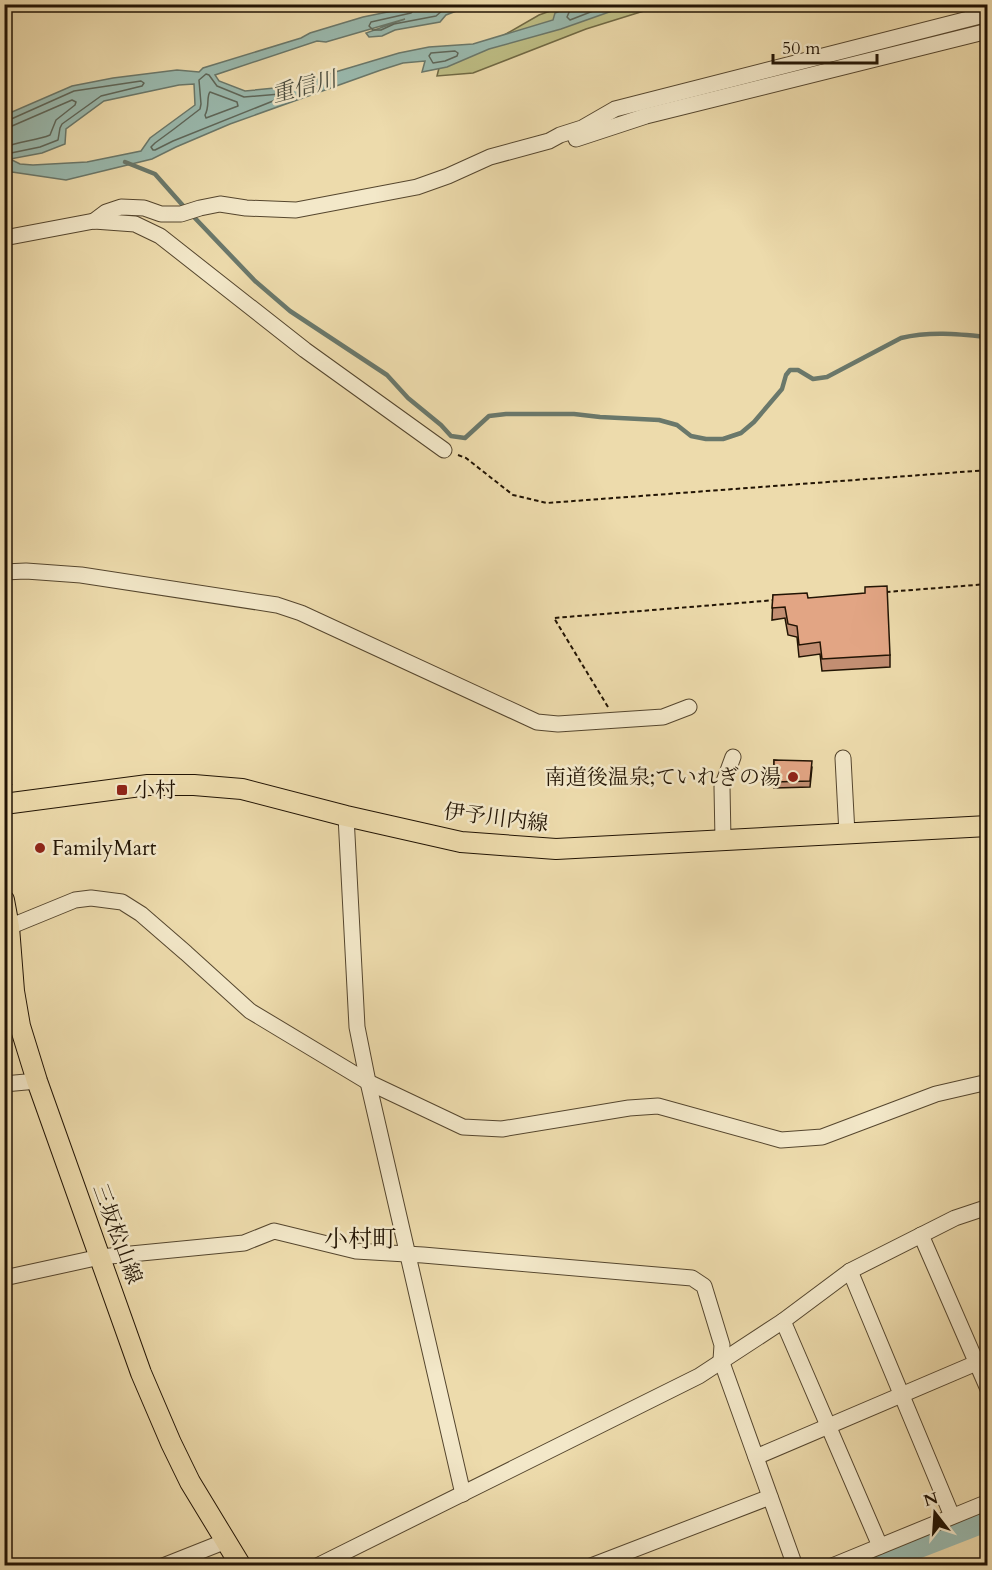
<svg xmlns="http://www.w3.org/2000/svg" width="992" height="1570" font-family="Cardo,'Noto Serif JP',serif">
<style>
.green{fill:#bebe85;stroke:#706944;stroke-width:1.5}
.water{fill:#9abaaf;stroke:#6a786b;stroke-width:1.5;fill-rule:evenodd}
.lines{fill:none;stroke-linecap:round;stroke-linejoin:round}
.shore{stroke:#5e675a;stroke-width:1.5}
.stream{stroke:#6a786b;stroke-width:4.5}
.river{stroke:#9abaaf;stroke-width:26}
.minor-casing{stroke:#55462e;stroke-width:17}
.major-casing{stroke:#221404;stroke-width:22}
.path{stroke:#221404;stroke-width:2;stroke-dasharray:4.5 3;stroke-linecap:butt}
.minor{stroke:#f3e8c9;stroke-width:15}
.major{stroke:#eddbac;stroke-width:20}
.wall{fill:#c28e72;stroke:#221404;stroke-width:1.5}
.building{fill:#e2a584;stroke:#221404;stroke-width:1.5}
.poi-dot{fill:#8f2418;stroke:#f3e8c9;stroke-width:2}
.labels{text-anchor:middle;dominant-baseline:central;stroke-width:5;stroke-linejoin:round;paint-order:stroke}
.poi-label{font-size:21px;fill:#221404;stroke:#f3e8c9;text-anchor:start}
.street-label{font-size:21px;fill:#221404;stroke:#f3e8c9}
.water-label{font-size:22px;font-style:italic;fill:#4c4e40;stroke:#f3e8c9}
.quarter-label{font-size:24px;fill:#221404;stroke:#f3e8c9}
</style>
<rect width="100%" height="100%" fill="#eddbac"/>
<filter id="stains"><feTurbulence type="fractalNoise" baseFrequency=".00333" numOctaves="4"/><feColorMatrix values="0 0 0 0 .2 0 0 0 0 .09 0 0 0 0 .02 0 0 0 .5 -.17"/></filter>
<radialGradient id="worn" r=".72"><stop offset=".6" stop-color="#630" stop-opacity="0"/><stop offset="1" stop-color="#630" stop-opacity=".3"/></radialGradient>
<!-- green -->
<path class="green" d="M567 5H663L586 29 473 73 437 76 440 64 461 60 539 15Z"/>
<!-- water -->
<path class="water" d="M422 5H472L446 15 440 22 395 30 382 36 369 37 366 33 405 19 326 42 317 41 215 75 219 81 245 91 285 87 399 53 429 47 473 44 553 20 555 13 565 9 561 5H629L561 29 489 49 447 67 422 72 425 61 403 63 381 70 230 124 176 147 152 159 66 180 12 172 5 169V115L72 86 113 78 177 70 199 72 203 68 301 38 310 33 363 17ZM194 84 195 105 150 138 141 151 87 162 33 165 20 164 10 159 42 153 65 144 66 129 104 101 179 85Z"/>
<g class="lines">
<!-- shore -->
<g class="shore">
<path d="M415 4V9L411 13 371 22 369 26 373 30H381L394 24 436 16 443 10 456 4"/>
<path d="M569 4 570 10 567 17 570 20 611 4"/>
<path d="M455 51 458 53 457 56 445 61 433 63 429 56 431 53Z"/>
<path d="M206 74 209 75 217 86 244 97 280 94 283 95V97L173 141 155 150H153L151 147 155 143 174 129 200 109 201 104 199 80Z"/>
<path d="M210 92 237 102 238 106 206 118 205 115C210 106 206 97 210 92Z"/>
<path d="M4 120H9L74 91 141 81 144 83 142 86 101 96 62 124 60 128 58 140 40 147 11 153 8 156 7 162 4 164"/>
<path d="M4 128 12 126 72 100 76 102 75 105 56 120 50 135C36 141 17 141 4 148"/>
</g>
<!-- stream -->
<g class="stream">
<path d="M125 162 155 174 186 209"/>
<path d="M192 215 255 281 290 311 387 375 408 398 441 425 451 436 465 438 489 416 506 414H574L600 417 659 420 677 425 691 436 706 439H723L741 433 754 422 782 389 786 375 790 370H798L813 379 827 377 901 338C930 331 958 334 988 337"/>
</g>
<!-- river -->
<path class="river" d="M865 1566 988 1518"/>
<defs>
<g id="minor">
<path d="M576 139 646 116 988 31"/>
<path d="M94 221 106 212 121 207 144 208 161 214H181L200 208 220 204 246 208 296 210 417 187 448 176 490 157 549 141 560 135 582 128 615 109 988 14"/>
<path d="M4 238 94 221 135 224 160 236 305 350 444 450"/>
<path d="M4 572 26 571 81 575 277 605 301 613 537 722 558 724 663 717 689 707"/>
<path d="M843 758 847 834"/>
<path d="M346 816 357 1027 368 1082 463 1494"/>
<path d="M723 840 722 787 733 757"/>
<path d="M9 927 75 900 91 898 122 902 141 914 186 953 250 1011 368 1082 463 1127 502 1129 629 1108 658 1106 781 1140 822 1137 936 1094 988 1082"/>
<path d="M4 1084 37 1081"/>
<path d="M921 1235 988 1389"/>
<path d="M850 1271 952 1516"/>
<path d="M4 1278 100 1257 244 1243 274 1231 356 1251 423 1255 692 1278 704 1286 722 1345 721 1360 795 1566"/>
<path d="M783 1321 880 1546"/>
<path d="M756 1457 988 1358"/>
<path d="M163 1566 226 1541"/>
<path d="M317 1566 699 1376 783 1321 850 1271 955 1218 988 1207"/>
<path d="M591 1566 770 1497"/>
<path d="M832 1566 988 1502"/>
</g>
<g id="major">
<path d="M4 804 148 785H194L242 789 346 816 461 842 556 849 988 826"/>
<path d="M4 900 9 927 14 991 20 1026 37 1081 141 1373 171 1443 190 1482 241 1566"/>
</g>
</defs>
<!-- minor casing -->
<use href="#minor" class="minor-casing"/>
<!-- major casing -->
<use href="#major" class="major-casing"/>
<!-- path -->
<g class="path">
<path d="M458 455 466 458 513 495 547 503 988 470"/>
<path d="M886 592 988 584"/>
<path d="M608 707 554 618 776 600"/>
<path d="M4 780 12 785"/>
</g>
<!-- minor -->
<use href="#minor" class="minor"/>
<!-- major -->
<use href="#major" class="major"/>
</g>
<!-- wall -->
<g class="wall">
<path d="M773 595 808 598 890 655V667L822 671 820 654 799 657 797 637 788 635 785 618 772 620Z"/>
<path d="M774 760 812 767 810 787 774 788Z"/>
</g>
<!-- building -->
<g class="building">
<path d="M887 586 890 655 822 659 820 642 799 645 797 626 788 624 785 607 772 608 773 595 807 593 808 598 865 593V587Z"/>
<path d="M774 760 812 761 810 781 774 782Z"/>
</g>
<!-- markers -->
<g class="poi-dot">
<circle cx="793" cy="777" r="6"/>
<rect x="116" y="784" width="12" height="12" rx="3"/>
<circle cx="40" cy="848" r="6"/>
</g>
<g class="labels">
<!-- poi labels -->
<g class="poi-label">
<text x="781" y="777" text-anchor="end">南道後温泉;ていれぎの湯</text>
<text x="134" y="790">小村</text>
<text x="52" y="848">FamilyMart</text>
</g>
<!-- street labels -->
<g class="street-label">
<text transform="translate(496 818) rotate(7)">伊予川内線</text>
<text transform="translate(117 1234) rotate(70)">三坂松山線</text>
</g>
<!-- water labels -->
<g class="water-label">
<text transform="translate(304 87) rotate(-15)">重信川</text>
</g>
<!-- quarter labels -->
<g class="quarter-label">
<text x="360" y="1239">小村町</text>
</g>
</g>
<!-- margin -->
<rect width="992" height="1570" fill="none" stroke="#eddbac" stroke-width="24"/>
<rect x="6" y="6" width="980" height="1558" fill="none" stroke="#221404" stroke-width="3"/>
<rect x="12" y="12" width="968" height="1546" fill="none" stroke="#221404" stroke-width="1.5"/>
<!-- north arrow -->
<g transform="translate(935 1513) rotate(343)" stroke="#f3e8c9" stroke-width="4.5" paint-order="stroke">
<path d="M0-4.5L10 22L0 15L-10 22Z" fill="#221404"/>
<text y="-9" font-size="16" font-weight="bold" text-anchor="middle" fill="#221404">N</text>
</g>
<!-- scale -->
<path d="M773 54v9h104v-9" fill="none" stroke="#221404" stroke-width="3"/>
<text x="782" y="54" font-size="18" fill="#221404" stroke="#f3e8c9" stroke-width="4.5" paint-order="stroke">50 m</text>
<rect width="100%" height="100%" filter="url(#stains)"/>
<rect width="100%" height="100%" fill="url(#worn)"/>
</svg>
